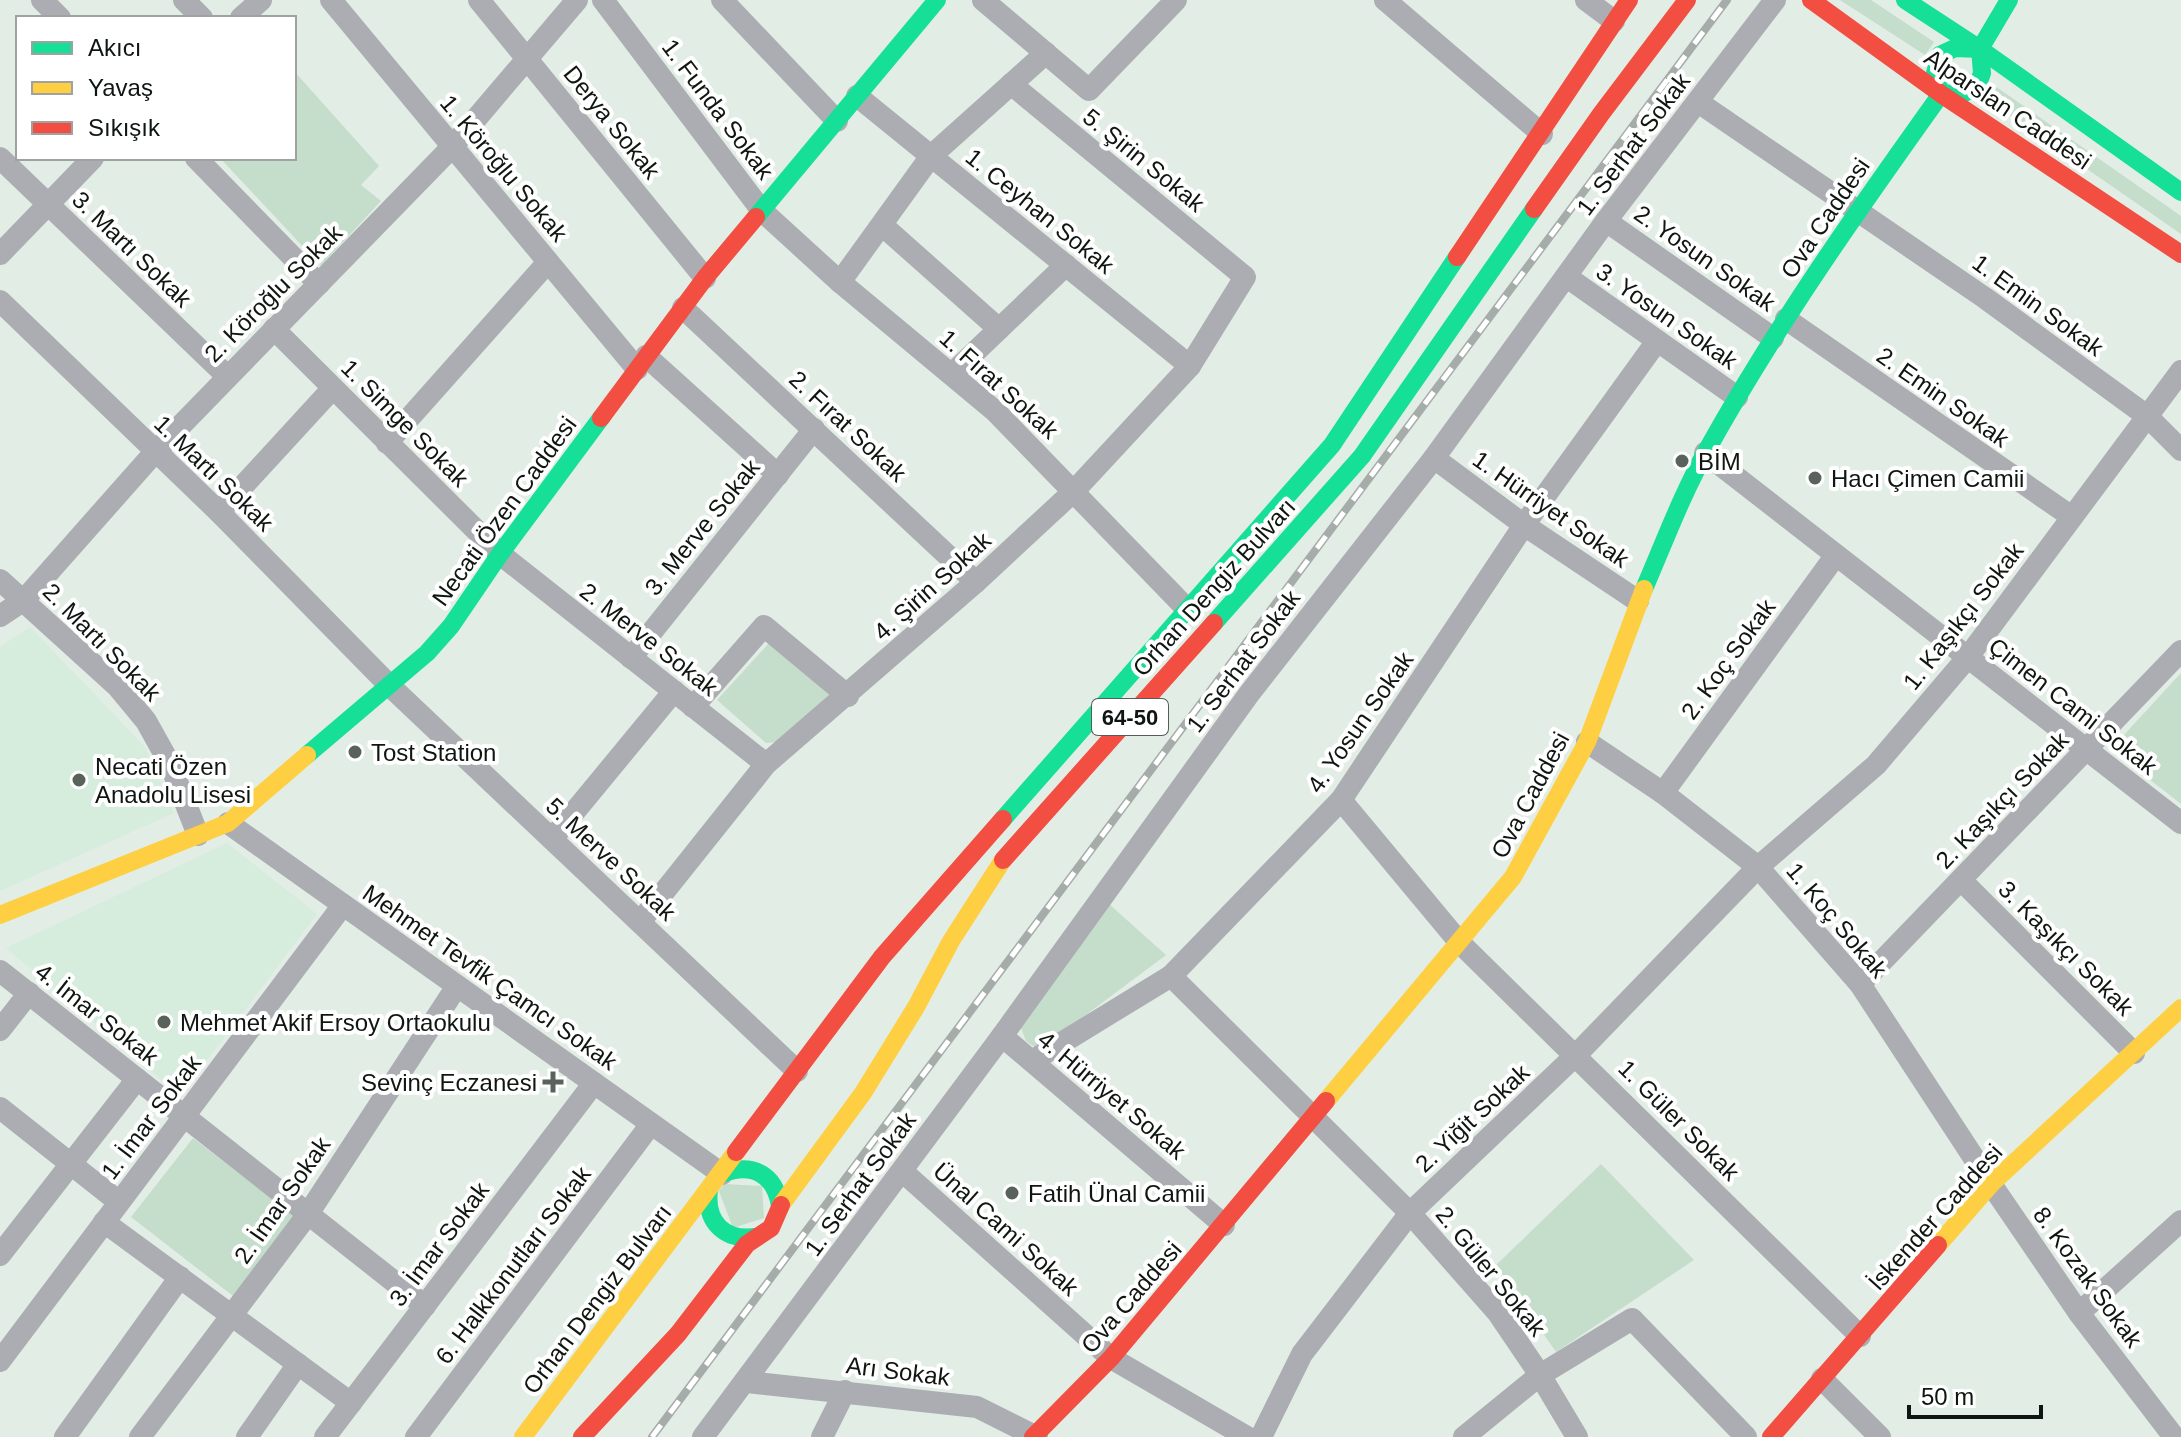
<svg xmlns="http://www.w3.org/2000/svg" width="2181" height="1437" font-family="Arial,sans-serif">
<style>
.built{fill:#d6ecdc}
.green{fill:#c5ddcb}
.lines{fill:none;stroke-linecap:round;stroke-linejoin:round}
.street{stroke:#acadb2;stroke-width:22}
.fast{stroke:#16e098;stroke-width:18}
.slow{stroke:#ffcf43;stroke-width:18}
.jam{stroke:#f24e42;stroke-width:18}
.rail-casing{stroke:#a6acaa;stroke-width:8}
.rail{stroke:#fff;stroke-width:5;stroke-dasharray:15;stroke-linecap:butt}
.poi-dot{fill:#59625b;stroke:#fff;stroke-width:3}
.labels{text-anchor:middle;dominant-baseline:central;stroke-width:8;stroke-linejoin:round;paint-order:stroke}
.shield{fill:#fff;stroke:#575c58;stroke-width:2}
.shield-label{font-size:22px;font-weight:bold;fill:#0f1611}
.street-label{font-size:24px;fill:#0f1611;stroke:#fff}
.poi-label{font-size:24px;fill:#0f1611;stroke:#fff;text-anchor:start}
</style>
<rect width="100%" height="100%" fill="#e2eee5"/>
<!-- built -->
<g class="built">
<path d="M30 627 144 746 174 813 0 891V647Z"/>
<path d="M227 843 317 914 180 1096 6 948Z"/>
</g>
<!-- green -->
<g class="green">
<path d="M1840 0H1871L1934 42 1925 55Z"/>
<path d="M294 71 379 166 361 185 381 201 321 266 220 158H294Z"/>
<path d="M1992 84 2181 216V234L1983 97Z"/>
<path d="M770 642 832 692 780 742 766 743 717 700Z"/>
<path d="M2181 673V804L2111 749Z"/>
<path d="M1109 904 1166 955 1039 1050 1026 1041 1021 1028Z"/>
<path d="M193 1138 295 1216 233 1296 131 1217Z"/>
<path d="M1601 1164 1694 1260 1556 1352 1496 1265Z"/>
<path d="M724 1184 762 1186 764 1218 733 1228 719 1191Z"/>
</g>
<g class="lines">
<!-- street -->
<g class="street">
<path d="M42 0 60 18"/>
<path d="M184 0 202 18"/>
<path d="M331 0 637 369"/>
<path d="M479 0 705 278"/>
<path d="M603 0 762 211 840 282 995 411 1187 609"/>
<path d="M722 0 837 121"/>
<path d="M983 0 1089 90 1176 0"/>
<path d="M1385 0 1542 134"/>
<path d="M1586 0 1614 21"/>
<path d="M241 18 261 0"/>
<path d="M857 96 1190 366"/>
<path d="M1698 102 1985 298 2147 416 2181 450"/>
<path d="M0 158 227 376"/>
<path d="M196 158 319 284"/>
<path d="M1606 221 1773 338"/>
<path d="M883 226 999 329"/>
<path d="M0 254 93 158"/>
<path d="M1567 277 1737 397"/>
<path d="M840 282 931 156 1046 53"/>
<path d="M0 301 219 512 390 686 797 1071"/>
<path d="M683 308 976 582"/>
<path d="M1786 319 2072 517"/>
<path d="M274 329 500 554 766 764"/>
<path d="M646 356 778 475"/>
<path d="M953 373 1066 265"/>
<path d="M387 443 548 262"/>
<path d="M1705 453 2181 823"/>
<path d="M1434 458 1524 525 1638 601"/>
<path d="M219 512 333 388"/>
<path d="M0 580 117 686 146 721 170 764 198 835"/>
<path d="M0 616 24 600 155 452 452 147 577 0"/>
<path d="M631 658 814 429"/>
<path d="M693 707 764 626 848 696"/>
<path d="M1587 742 1663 793 1758 867 1860 984 1991 1184 2079 1313 2174 1437"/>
<path d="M1663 793 1836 555"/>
<path d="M1341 800 1460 943 1860 1336"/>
<path d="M228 823 722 1174"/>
<path d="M552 839 674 691"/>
<path d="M1961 880 2134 1053"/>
<path d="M640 922 766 764 976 582 1074 491 1190 366 1245 277 1011 84"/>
<path d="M0 971 425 1306"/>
<path d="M1171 976 1410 1213 1498 1313 1540 1375 1577 1437"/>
<path d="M1860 984 2181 651"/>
<path d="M0 1030 29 993"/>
<path d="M1002 1036 1224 1225"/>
<path d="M1032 1061 1171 976 1341 800 1524 525 1657 341"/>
<path d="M0 1108 119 1202"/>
<path d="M902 1171 1111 1358 1247 1437"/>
<path d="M104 1222 351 1403"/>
<path d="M0 1255 137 1079"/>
<path d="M2079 1313 2181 1221"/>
<path d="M0 1361 343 905"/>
<path d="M1822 1379 1880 1437"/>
<path d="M747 1382 977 1407 1037 1437"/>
<path d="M65 1437 180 1277"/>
<path d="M140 1437 308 1214 457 986"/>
<path d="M247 1437 298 1364"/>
<path d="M325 1437 594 1083"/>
<path d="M416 1437 651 1124"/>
<path d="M703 1437 1002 1036 1249 694 1434 458 1606 221 1775 0"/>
<path d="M822 1437 845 1391"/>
<path d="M1261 1437 1302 1354 1410 1213 1576 1055 1758 867 1876 765 1968 657 2181 371"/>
<path d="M1464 1437 1540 1375 1632 1319 1746 1437"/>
</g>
<!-- fast -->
<g class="fast">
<path d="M1905 0 1980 49 2181 192"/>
<path d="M1941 94 1964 93 1977 87 1982 73 1980 49 2009 0"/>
<path d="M1941 94 1935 73 1940 55 1955 48 1980 49"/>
<path d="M756 217 937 0"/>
<path d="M1644 589C1664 543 1682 494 1707 450 1776 326 1858 210 1941 94"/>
<path d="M1214 623 1362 456 1534 209"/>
<path d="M307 755 427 653 451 626 500 554 601 418"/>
<path d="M1003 819 1332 445 1457 257"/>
<path d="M722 1174C752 1162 775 1174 780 1206"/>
<path d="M709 1190C705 1222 724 1241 756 1237"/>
</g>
<!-- slow -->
<g class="slow">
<path d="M0 915 228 823 307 755"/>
<path d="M1326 1101 1513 877 1587 742 1644 589"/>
<path d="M781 1205 863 1093 916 1007 951 941 1003 860"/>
<path d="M1938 1245 1991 1184 2181 1008"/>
<path d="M523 1437 736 1152"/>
</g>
<!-- jam -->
<g class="jam">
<path d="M1811 0 1941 94 2181 254"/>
<path d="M1534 209 1601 114 1687 0"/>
<path d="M1457 257 1629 0"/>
<path d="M601 418 705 278 756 217"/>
<path d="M1003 860 1214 623"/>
<path d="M736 1152 882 957 1003 819"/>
<path d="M582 1437 678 1334 747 1244 771 1228 781 1205"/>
<path d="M1033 1437 1111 1358 1326 1101"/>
<path d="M1771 1437 1938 1245"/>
</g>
<defs>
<path id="rail" d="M652 1437 1727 0"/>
</defs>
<!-- rail casing -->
<use href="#rail" class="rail-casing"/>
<!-- rail -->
<use href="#rail" class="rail"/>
</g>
<!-- markers -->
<g class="poi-dot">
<circle cx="1682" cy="461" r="8"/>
<circle cx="1815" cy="478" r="8"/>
<circle cx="355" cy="752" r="8"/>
<circle cx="79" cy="780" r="8"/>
<circle cx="164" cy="1022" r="8"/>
<path d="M549 1070h8v8h8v8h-8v8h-8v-8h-8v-8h8z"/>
<circle cx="1012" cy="1193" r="8"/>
</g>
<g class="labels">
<!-- shield labels -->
<rect class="shield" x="1092" y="699" width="76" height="36" rx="6"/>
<g class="shield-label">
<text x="1130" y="717">64-50</text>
</g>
<!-- street labels -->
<g class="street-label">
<text transform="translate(718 109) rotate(53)">1. Funda Sokak</text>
<text transform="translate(2008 109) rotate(34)">Alparslan Caddesi</text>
<text transform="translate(612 122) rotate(51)">Derya Sokak</text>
<text transform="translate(1633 144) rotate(-53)">1. Serhat Sokak</text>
<text transform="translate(1144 160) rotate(39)">5. Şirin Sokak</text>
<text transform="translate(504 168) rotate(50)">1. Köroğlu Sokak</text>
<text transform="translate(1040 211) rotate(39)">1. Ceyhan Sokak</text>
<text transform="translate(1825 218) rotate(-56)">Ova Caddesi</text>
<text transform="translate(132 249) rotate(44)">3. Martı Sokak</text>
<text transform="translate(1705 258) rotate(35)">2. Yosun Sokak</text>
<text transform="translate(273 293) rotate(-45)">2. Köroğlu Sokak</text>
<text transform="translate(2038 305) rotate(36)">1. Emin Sokak</text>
<text transform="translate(1667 316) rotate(35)">3. Yosun Sokak</text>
<text transform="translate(999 384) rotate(42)">1. Fırat Sokak</text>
<text transform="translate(1943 397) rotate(35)">2. Emin Sokak</text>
<text transform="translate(405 423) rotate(45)">1. Simge Sokak</text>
<text transform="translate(848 426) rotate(43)">2. Fırat Sokak</text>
<text transform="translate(214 473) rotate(44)">1. Martı Sokak</text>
<text transform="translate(1551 509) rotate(35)">1. Hürriyet Sokak</text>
<text transform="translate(504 511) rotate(-54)">Necati Özen Caddesi</text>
<text transform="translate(702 527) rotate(-51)">3. Merve Sokak</text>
<text transform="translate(932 586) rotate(-42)">4. Şirin Sokak</text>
<text transform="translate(1214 587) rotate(-48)">Orhan Dengiz Bulvarı</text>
<text transform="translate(1963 616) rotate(-52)">1. Kaşıkçı Sokak</text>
<text transform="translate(649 639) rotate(38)">2. Merve Sokak</text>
<text transform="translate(102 642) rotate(45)">2. Martı Sokak</text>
<text transform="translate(1728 659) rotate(-54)">2. Koç Sokak</text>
<text transform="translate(1243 661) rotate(-53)">1. Serhat Sokak</text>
<text transform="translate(2073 706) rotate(38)">Çimen Cami Sokak</text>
<text transform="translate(1360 722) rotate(-55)">4. Yosun Sokak</text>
<text transform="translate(1530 795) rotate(-62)">Ova Caddesi</text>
<text transform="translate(2002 800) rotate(-46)">2. Kaşıkçı Sokak</text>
<text transform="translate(611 859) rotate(43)">5. Merve Sokak</text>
<text transform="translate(1837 920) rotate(50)">1. Koç Sokak</text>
<text transform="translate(2066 948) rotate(45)">3. Kaşıkçı Sokak</text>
<text transform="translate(490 977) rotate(35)">Mehmet Tevfik Çamcı Sokak</text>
<text transform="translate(97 1014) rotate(38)">4. İmar Sokak</text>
<text transform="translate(1112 1095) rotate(40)">4. Hürriyet Sokak</text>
<text transform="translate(151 1117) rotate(-53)">1. İmar Sokak</text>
<text transform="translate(1472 1118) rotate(-43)">2. Yiğit Sokak</text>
<text transform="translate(1679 1120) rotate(45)">1. Güler Sokak</text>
<text transform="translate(860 1184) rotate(-54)">1. Serhat Sokak</text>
<text transform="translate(282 1200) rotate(-55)">2. İmar Sokak</text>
<text transform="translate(1935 1217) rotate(-48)">İskender Caddesi</text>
<text transform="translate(1006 1229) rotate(42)">Ünal Cami Sokak</text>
<text transform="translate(439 1244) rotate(-53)">3. İmar Sokak</text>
<text transform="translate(513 1265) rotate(-53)">6. Halkkonutları Sokak</text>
<text transform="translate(1491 1271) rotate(51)">2. Güler Sokak</text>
<text transform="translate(2088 1277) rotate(54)">8. Kozak Sokak</text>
<text transform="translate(1131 1297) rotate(-49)">Ova Caddesi</text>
<text transform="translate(597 1299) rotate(-53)">Orhan Dengiz Bulvarı</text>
<text transform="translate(898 1371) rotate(7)">Arı Sokak</text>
</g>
<!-- poi labels -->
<g class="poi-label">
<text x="1698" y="461">BİM</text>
<text x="1831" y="478">Hacı Çimen Camii</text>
<text x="371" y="752">Tost Station</text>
<text x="95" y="766">Necati Özen<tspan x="95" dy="28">Anadolu Lisesi</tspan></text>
<text x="180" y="1022">Mehmet Akif Ersoy Ortaokulu</text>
<text x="537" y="1082" text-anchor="end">Sevinç Eczanesi</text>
<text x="1028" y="1193">Fatih Ünal Camii</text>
</g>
</g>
<!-- legend -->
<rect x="16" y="16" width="280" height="144" fill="#ffffff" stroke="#9fa2a0" stroke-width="2"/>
<rect x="32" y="42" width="40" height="12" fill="#16e098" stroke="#9fa2a0" stroke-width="2"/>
<text x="88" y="56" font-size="24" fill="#0f1611">Akıcı</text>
<rect x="32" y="82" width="40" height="12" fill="#ffcf43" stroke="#9fa2a0" stroke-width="2"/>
<text x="88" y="96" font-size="24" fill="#0f1611">Yavaş</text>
<rect x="32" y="122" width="40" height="12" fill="#f24e42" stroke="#9fa2a0" stroke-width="2"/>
<text x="88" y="136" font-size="24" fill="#0f1611">Sıkışık</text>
<!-- scale -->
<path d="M1909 1405v12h132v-12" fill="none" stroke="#0f1611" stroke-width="4"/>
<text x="1921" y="1405" font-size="24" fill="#0f1611" stroke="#ffffff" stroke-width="6" paint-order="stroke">50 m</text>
</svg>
